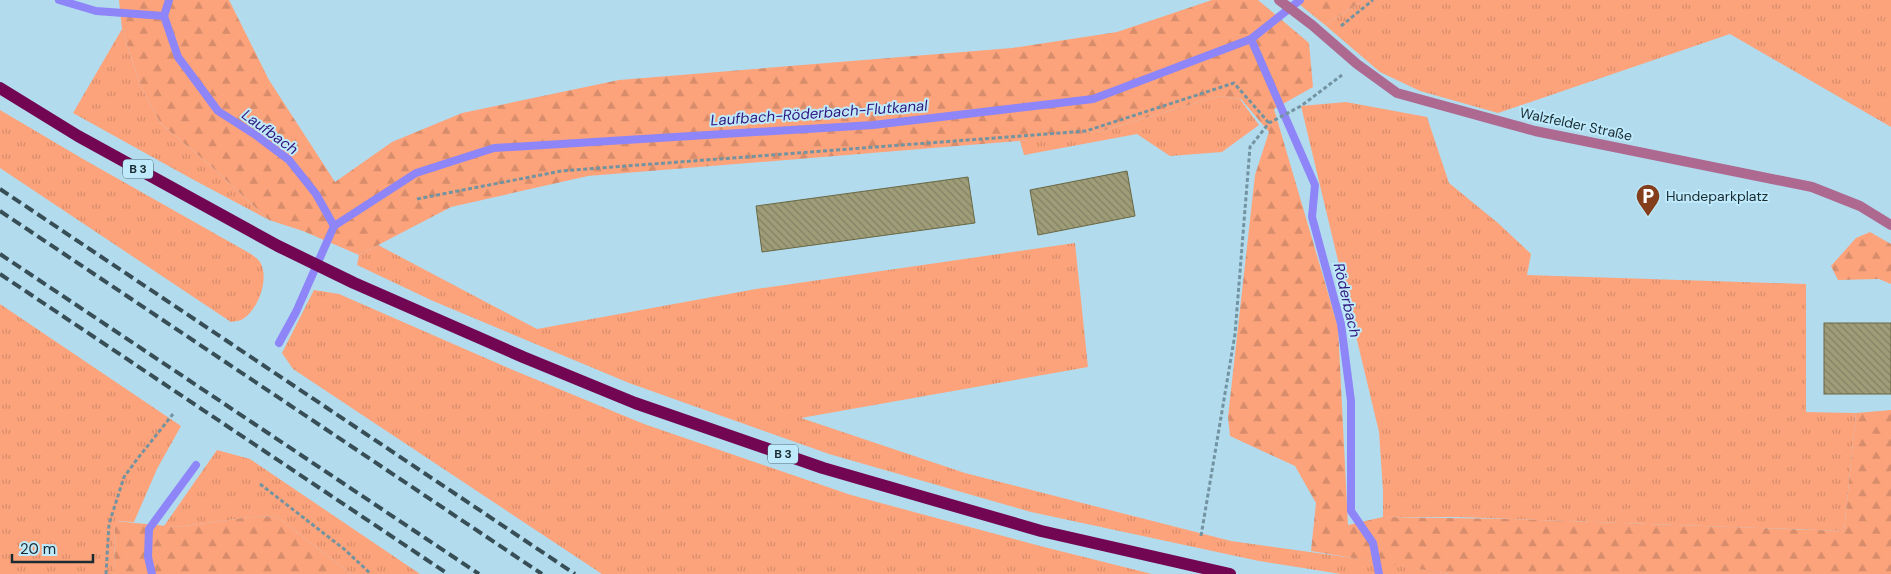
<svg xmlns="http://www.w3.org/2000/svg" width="1891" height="574" font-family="'DM Sans',sans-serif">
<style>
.grass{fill:url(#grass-tufts)}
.forest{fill:url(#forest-firs)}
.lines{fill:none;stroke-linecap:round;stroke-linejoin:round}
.stream{stroke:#8e85f8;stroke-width:8}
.building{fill:url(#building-back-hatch);stroke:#696744}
.path{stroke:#7393a0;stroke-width:3;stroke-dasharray:4 2.5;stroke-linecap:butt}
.minor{stroke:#ad6990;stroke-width:10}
.primary{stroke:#730653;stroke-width:12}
.rail{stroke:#384e56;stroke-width:4;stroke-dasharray:10 5;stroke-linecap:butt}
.labels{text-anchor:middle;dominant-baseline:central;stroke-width:4;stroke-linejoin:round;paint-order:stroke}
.shield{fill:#beeafb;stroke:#4b646e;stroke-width:1}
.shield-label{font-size:12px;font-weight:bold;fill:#1a2b31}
.street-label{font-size:14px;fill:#1a2b31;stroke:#beeafb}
.poi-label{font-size:14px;fill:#1a2b31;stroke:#beeafb;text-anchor:start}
.water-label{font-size:15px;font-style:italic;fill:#31177d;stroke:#beeafb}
</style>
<defs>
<pattern id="grass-tufts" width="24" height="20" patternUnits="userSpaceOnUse" patternTransform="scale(1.25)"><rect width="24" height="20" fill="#fca37b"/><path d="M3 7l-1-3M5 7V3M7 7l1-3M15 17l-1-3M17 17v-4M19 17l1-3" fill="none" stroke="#d78c6b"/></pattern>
<pattern id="forest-firs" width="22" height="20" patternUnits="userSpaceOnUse" patternTransform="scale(1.25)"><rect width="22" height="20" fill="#fca37b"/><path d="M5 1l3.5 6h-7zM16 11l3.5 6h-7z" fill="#d78c6b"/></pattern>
<pattern id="building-back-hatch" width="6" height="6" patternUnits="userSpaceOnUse" patternTransform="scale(1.25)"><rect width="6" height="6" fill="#9f9d78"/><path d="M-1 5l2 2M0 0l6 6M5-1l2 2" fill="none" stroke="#818063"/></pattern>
</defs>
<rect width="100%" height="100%" fill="#b2dcee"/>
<!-- grass -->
<g class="grass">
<path d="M1364 0H1891V127L1730 34 1498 113 1420 91 1380 72 1325 25Z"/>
<path d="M122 29 140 85 161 124 210 165 269 220 192 179 73 113Z"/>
<path d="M1219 96 1240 99 1259 125 1222 152 1170 156 1137 134 1024 155 1020 141 1102 131Z"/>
<path d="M1346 102 1427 117 1449 183 1498 223 1531 254 1527 275 1806 284V412L1856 413 1844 531 1457 517H1383V490L1379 432 1301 106Z"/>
<path d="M0 110 83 159 251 254C254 256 258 259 260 262 270 278 258 310 243 319 240 321 235 321 231 322L0 168Z"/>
<path d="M1075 243 1088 367 801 418 965 473 1231 541 1382 562 1449 574H1341L1259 561 1031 512 829 454 629 383 433 301 357 265 359 255 378 245 537 329 756 289Z"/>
<path d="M314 290 339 294 513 370 644 424 851 495 1040 546 1152 574H602L293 369 282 353Z"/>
<path d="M0 304 181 426 157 469 134 522 115 521 114 574H0Z"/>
<path d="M217 450 250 459 420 574H351L276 516 251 517 177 527 164 526Z"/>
</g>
<!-- forest -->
<g class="forest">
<path d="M119 0H229L269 80 335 182 392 142 462 113 619 80 1012 48 1117 32 1212 0H1258L1309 43 1313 87 1274 109 1338 327 1348 525 1383 517 1510 519 1844 531 1856 413 1891 410V574H1449L1311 551 1316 503 1295 466 1230 436 1228 417 1255 175 1269 132 1241 99 1219 96 1102 131 1044 139 588 176 451 207 359 255 303 231 269 220 210 165 161 124 140 85 122 29Z"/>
<path d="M1294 0H1364L1325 25Z"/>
<path d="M1870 232 1891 244V284L1879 279 1838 280 1831 266 1856 238Z"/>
<path d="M276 516 351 574H114L115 521 177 527 251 517Z"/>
</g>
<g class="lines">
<!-- stream -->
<g class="stream">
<path d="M59 0 96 11 164 16"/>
<path d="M169 0 164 16 178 57 218 111 257 136 289 160 316 194 334 226"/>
<path d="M1251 39 1315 185 1312 217 1341 324 1351 401V511L1373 543 1379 574"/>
<path d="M334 226 416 173 494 148 873 125 1093 99 1251 39 1300 0"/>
<path d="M279 343 296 312 334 226"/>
<path d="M152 574 148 557 149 529 196 465"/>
</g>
</g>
<!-- building -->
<g class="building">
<path d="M1127 171 1135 216 1038 235 1030 190Z"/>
<path d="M968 177 975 223 762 252 756 206Z"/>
<rect x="1824" y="323" width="67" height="71"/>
</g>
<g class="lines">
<!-- path -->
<g class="path">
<path d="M1341 26 1373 0"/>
<path d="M417 199 561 171 1086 131 1234 83 1269 123"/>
<path d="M260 484 344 549 371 574"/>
<path d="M1201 536 1235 334 1250 147 1269 123 1301 106 1342 75"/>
<path d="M106 574 109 524 124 477 138 458 173 414"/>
</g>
<!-- minor -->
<path class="minor" d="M1279 0 1312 25 1357 64 1397 93 1535 131 1812 187 1860 206 1891 225"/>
<!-- primary -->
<path class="primary" d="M0 88 78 136 278 246 354 283 523 357 635 403 823 468 1041 531 1230 574"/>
<!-- rail -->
<g class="rail">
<path d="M0 189 575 574"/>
<path d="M0 211 542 574"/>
<path d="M0 254 479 574"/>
<path d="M0 274 448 574"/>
</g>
</g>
<!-- icons -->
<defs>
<symbol id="parking-pin" viewBox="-11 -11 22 30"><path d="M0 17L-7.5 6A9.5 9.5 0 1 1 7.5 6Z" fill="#853e1b" stroke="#beeafb"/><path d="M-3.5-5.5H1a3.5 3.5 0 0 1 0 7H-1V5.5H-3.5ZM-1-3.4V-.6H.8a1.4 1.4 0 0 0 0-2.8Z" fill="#fff"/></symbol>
</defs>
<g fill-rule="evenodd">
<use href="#parking-pin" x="1634" y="182" width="28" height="38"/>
</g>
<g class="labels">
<!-- shield labels -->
<g class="shield">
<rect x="123" y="159.5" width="30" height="19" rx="4"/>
<rect x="768" y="444.5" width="30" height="19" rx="4"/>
</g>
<g class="shield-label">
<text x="138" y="169">B 3</text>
<text x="783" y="454">B 3</text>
</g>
<!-- street labels -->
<g class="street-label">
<text transform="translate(1576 124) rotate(12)">Walzfelder Straße</text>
</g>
<!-- poi labels -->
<g class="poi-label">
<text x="1666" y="196">Hundeparkplatz</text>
</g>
<!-- water labels -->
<g class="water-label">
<text transform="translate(819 113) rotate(-4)">Laufbach-Röderbach-Flutkanal</text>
<text transform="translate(270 132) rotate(36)">Laufbach</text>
<text transform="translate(1347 300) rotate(77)">Röderbach</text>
</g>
</g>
<!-- scale -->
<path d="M12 554v8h81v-8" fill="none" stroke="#1a2b31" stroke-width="2.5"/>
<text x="20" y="554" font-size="15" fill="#1a2b31" stroke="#beeafb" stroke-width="4" paint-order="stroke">20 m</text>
</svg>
